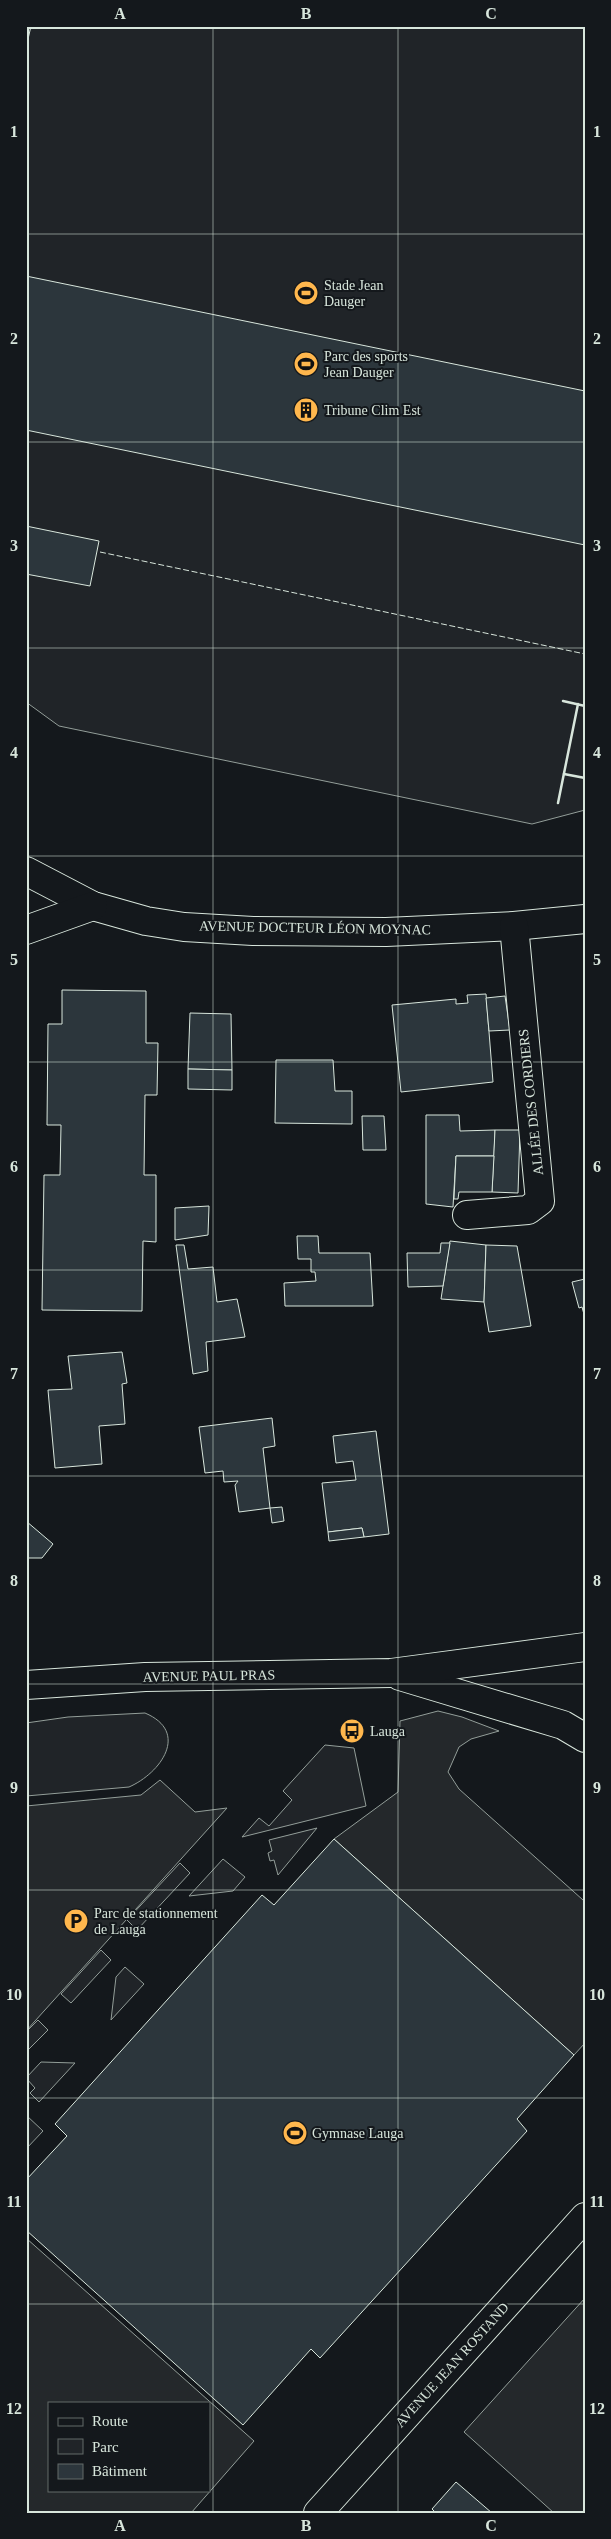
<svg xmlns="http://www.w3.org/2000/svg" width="611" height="2539" font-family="Georgia,serif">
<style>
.green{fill:#202428;stroke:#939e99}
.parking{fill:#24282b;stroke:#939e99;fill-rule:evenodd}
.building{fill:#2c363c;stroke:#d8e6dc}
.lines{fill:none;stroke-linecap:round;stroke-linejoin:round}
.minor-casing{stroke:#d8e6dc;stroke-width:30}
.tertiary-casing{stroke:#d8e6dc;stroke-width:30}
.minor{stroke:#14181c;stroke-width:28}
.tertiary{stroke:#14181c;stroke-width:28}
.fence{stroke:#d8e6dc;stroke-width:1;stroke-dasharray:6 2.5;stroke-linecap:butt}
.wall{stroke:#d8e6dc;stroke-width:2.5}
.grid{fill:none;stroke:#d8e6dc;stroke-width:1;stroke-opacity:0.55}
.labels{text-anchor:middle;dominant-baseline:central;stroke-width:4;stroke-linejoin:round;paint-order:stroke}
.poi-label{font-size:14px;fill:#d8e6dc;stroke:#14181c;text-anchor:start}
.street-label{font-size:14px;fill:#d8e6dc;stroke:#14181c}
.neatline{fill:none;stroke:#d8e6dc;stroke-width:2}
.grid-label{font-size:16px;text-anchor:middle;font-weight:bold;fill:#d8e6dc}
</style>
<rect width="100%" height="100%" fill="#14181c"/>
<!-- green -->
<g class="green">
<path d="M26 26H585V810L532 824 59 726 26 702Z"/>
<path d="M145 1713C190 1732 161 1773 129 1787L26 1796V1723L68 1717Z"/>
<path d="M325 1745 354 1748 366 1806 242 1837 259 1818 269 1826 292 1800 283 1791Z"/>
<path d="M317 1828 278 1875 274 1860 270 1861 268 1853 272 1851 269 1840Z"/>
<path d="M223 1859 245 1877 233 1891 189 1896Z"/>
<path d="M180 1863 190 1873 137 1930 127 1920Z"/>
<path d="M101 1950 111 1960 71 2003 61 1994Z"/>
<path d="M125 1967 144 1984 111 2020 116 1977Z"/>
<path d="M38 2020 48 2030 26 2052V2032Z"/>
<path d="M41 2062 75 2063 39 2102 30 2093 35 2088 26 2078Z"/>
<path d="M26 2115 43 2131 26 2149Z"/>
</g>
<!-- parking -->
<g class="parking">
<path d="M438 1711 462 1717 499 1731 471 1739 459 1747 448 1772 459 1789 583 1900 585 1898V2043L574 2055 334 1839 398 1792 400 1721Z"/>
<path d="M160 1780 195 1812 227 1808 26 2031V1806L141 1795Z"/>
<path d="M26 2238 254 2441 191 2513H26ZM49 2403H209V2490H49Z"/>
<path d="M585 2298V2513H554L464 2432Z"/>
</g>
<!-- building -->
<g class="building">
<path d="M26 26H31L26 48Z"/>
<path d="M26 276 585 391V545L26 430Z"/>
<path d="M26 526 99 541 90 586 26 574Z"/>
<path d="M62 990 146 991V1043H158L157 1095H145L144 1175H156V1242L143 1241 142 1311 42 1310 44 1175H60L61 1125H47L48 1024H62Z"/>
<path d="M486 994 493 1082 401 1092 392 1005 456 999V1004L468 1003 467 995Z"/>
<path d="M505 996 510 1030 489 1031 486 998Z"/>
<path d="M190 1013 231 1014 232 1070 188 1069Z"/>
<path d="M276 1060H333L335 1091H352V1124L275 1123Z"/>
<path d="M188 1069 232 1070V1090L188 1089Z"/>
<path d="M426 1115H459L460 1131 495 1130 494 1156H456L453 1207 426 1204Z"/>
<path d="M362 1116H384L386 1150H363Z"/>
<path d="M495 1130H520L518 1193 492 1192Z"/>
<path d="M456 1156H494L492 1192H459L458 1199H454Z"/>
<path d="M209 1206 208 1235 175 1240V1208Z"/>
<path d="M297 1236H318L319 1253H370L373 1306H285L284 1283 316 1281 315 1272H311V1259H298Z"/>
<path d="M450 1241 486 1245 484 1302 441 1299Z"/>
<path d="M441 1243H450L443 1286 408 1287 407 1253H440Z"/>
<path d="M176 1245H184L188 1269 213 1267 217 1302 237 1299 245 1337 206 1342 208 1371 193 1374Z"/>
<path d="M486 1245 517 1246 531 1326 489 1332 484 1302Z"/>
<path d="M585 1279V1318L582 1307 579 1308 572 1282Z"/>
<path d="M122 1352 127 1383 122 1384 125 1424 99 1426 102 1464 55 1468 48 1390 72 1389 68 1356Z"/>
<path d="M272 1418 275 1446 263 1448 270 1508 239 1512 235 1485 238 1481 224 1482 223 1471 205 1473 199 1427Z"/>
<path d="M376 1431 389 1534 364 1537 362 1528 328 1532 322 1483 356 1480 353 1461 336 1463 333 1436Z"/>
<path d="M282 1507 284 1521 272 1523 270 1508Z"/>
<path d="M26 1521 53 1544 42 1558H26Z"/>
<path d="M362 1528 364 1537 329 1541 328 1532Z"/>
<path d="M334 1839 574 2055 517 2119 527 2131 320 2358 311 2349 243 2425 26 2230V2180L67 2136 55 2124 262 1895 274 1905Z"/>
<path d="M456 2482 492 2513H436L432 2509Z"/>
</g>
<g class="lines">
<defs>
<g id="minor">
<path d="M26 871 93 906 146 921 184 927 253 931 386 932 514 926 585 919"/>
<path d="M26 930 93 906"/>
<path d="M467 1215 528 1210 540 1201 514 926"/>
<path d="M318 2513 585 2217"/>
</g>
<g id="tertiary">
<path d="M400 1676 563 1725 585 1738"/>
<path d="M26 1685 145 1677 391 1673 585 1647"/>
</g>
</defs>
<!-- minor casing -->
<use href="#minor" class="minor-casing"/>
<!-- tertiary casing -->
<use href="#tertiary" class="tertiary-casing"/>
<!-- minor -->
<use href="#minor" class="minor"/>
<!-- tertiary -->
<use href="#tertiary" class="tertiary"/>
<!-- fence -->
<path class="fence" d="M100 552 585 654"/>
<!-- wall -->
<g class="wall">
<path d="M563 701 585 706"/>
<path d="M564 774 585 778"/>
<path d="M558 803 578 704"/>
</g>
</g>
<!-- grid -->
<path class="grid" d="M213 26V2513M398 26V2513M26 234H585M26 442H585M26 648H585M26 856H585M26 1062H585M26 1270H585M26 1476H585M26 1684H585M26 1890H585M26 2098H585M26 2304H585"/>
<!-- icons -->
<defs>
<symbol id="stadium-disc" viewBox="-11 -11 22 22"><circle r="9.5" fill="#ffb74d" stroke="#14181c"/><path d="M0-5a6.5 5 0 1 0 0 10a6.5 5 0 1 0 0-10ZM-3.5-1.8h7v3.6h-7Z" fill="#111"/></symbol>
<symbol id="building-disc" viewBox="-11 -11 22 22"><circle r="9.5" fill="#ffb74d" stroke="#14181c"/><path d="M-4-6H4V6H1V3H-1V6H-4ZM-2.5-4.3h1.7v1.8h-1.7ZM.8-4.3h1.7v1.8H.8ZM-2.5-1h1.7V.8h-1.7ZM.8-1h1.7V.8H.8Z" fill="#111"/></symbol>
<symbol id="bus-disc" viewBox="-11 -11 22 22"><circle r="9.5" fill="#ffb74d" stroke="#14181c"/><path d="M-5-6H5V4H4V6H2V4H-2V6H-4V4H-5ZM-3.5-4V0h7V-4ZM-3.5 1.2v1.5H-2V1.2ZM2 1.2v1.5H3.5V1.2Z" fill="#111"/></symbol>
<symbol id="parking-disc" viewBox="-11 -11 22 22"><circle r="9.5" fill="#ffb74d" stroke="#14181c"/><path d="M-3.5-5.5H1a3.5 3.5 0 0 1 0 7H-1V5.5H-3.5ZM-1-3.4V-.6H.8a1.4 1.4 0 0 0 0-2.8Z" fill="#111"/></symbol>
</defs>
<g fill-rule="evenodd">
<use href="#stadium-disc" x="292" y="279" width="28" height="28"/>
<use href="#stadium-disc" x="292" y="350" width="28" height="28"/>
<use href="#building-disc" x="292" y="396" width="28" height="28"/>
<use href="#bus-disc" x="338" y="1717" width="28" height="28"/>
<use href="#parking-disc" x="62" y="1907" width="28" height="28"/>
<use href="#stadium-disc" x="281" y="2119" width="28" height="28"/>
</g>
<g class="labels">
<!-- poi labels -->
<g class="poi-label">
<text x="324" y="285">Stade Jean<tspan x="324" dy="16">Dauger</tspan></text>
<text x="324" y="356">Parc des sports<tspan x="324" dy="16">Jean Dauger</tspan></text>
<text x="324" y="410">Tribune Clim Est</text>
<text x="370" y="1731">Lauga</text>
<text x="94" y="1913">Parc de stationnement<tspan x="94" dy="16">de Lauga</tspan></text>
<text x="312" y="2133">Gymnase Lauga</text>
</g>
<!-- street labels -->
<g class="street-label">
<text transform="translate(315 928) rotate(1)">AVENUE DOCTEUR LÉON MOYNAC</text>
<text transform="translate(531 1102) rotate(-96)">ALLÉE DES CORDIERS</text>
<text transform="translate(209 1676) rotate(-1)">AVENUE PAUL PRAS</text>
<text transform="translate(452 2365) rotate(-48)">AVENUE JEAN ROSTAND</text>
</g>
</g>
<!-- border -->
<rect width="611" height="2539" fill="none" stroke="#14181c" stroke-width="55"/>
<!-- legend -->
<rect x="48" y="2402" width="162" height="90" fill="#14181c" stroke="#626a69"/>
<rect x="58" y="2418" width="25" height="8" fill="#14181c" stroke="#626a69"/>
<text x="92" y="2426" font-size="15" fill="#d8e6dc">Route</text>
<rect x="58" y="2439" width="25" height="15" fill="#202428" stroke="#626a69"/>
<text x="92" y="2452" font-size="15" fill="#d8e6dc">Parc</text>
<rect x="58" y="2464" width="25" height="15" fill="#2c363c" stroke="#626a69"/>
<text x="92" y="2476" font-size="15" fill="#d8e6dc">Bâtiment</text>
<rect x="28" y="28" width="556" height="2484" class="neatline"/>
<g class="grid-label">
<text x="120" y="19">A</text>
<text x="306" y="19">B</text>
<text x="491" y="19">C</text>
<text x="14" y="137">1</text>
<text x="597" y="137">1</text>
<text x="14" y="344">2</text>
<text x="597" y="344">2</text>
<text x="14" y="551">3</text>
<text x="597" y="551">3</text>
<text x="14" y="758">4</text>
<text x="597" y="758">4</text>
<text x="14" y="965">5</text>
<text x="597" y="965">5</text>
<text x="14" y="1172">6</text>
<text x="597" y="1172">6</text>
<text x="14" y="1379">7</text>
<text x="597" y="1379">7</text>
<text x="14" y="1586">8</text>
<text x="597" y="1586">8</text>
<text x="14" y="1793">9</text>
<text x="597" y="1793">9</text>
<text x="14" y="2000">10</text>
<text x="597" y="2000">10</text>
<text x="14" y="2207">11</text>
<text x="597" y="2207">11</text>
<text x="14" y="2414">12</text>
<text x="597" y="2414">12</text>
<text x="120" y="2531">A</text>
<text x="306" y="2531">B</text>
<text x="491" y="2531">C</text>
</g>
</svg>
